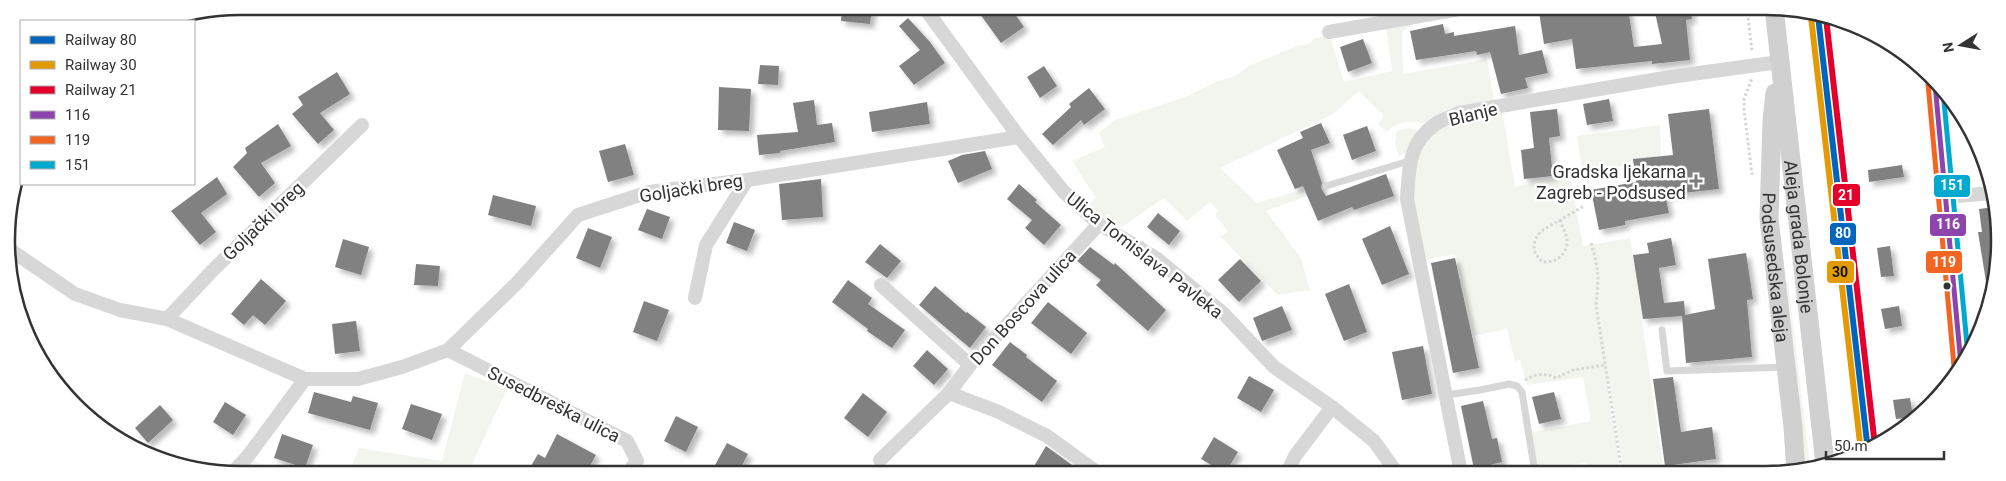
<svg xmlns="http://www.w3.org/2000/svg" width="2006" height="481" font-family="Roboto,sans-serif">
<style>
.green{fill:#f1f5ed}
.building{fill:#818181;filter:url(#shadow)}
.lines{fill:none;stroke-linecap:round;stroke-linejoin:round}
.path{stroke:#d6d6d6;stroke-width:3;stroke-dasharray:2.5 2.5;stroke-linecap:butt}
.lane{stroke:#d7d7d7;stroke-width:7}
.street{stroke:#d7d7d7;stroke-width:14}
.secondary{stroke:#d0d0d0;stroke-width:19}
.bus-1-casing{stroke:#fff;stroke-width:9}
.bus-2-casing{stroke:#fff;stroke-width:9}
.bus-3-casing{stroke:#fff;stroke-width:9}
.bus-1{stroke:#8e44ad;stroke-width:5}
.bus-2{stroke:#f26522;stroke-width:5}
.bus-3{stroke:#00a9ce;stroke-width:5}
.rail-1-casing{stroke:#fff;stroke-width:10}
.rail-2-casing{stroke:#fff;stroke-width:10}
.rail-3-casing{stroke:#fff;stroke-width:10}
.rail-1{stroke:#0065bd;stroke-width:6}
.rail-2{stroke:#e39a05;stroke-width:6}
.rail-3{stroke:#e4002b;stroke-width:6}
.poi-dot{fill:#7a7a7a;stroke:#fff;stroke-width:2}
.bus-dot{fill:#333;stroke:#fff;stroke-width:2}
.labels{text-anchor:middle;dominant-baseline:central;stroke-width:5;stroke-linejoin:round;paint-order:stroke}
.street-label{font-size:18px;fill:#333;stroke:#fff}
.poi-label{font-size:18px;fill:#333;stroke:#fff;text-anchor:end}
.rim{fill:none;stroke:#333;stroke-width:2.5}
.line-badge{stroke:#fff;stroke-width:2}
.badge-label{font-size:14px;text-anchor:middle;font-weight:bold;fill:#fff}
.pale-badge-label{font-size:14px;text-anchor:middle;font-weight:bold;fill:#111}
</style>
<defs>
<filter id="shadow"><feDropShadow dx="4.5" dy="4.5" stdDeviation="2.5" flood-color="#0004"/></filter>
</defs>
<rect width="100%" height="100%" fill="#fff"/>
<!-- green -->
<g class="green">
<path d="M1410 23V26L1403 31 1402 36 1403 74 1487 59 1494 101 1449 110 1424 124C1410 119 1397 122 1386 132L1378 124 1384 116 1359 91 1333 114 1220 168 1257 203 1321 184 1324 190 1266 211 1301 258 1310 290 1278 295 1221 237 1228 231 1215 215 1219 211 1210 202 1187 221 1164 198 1122 227 1105 220 1084 207 1096 198 1072 161 1105 147 1099 133 1115 120 1183 98 1218 81 1233 77 1251 65 1297 46 1309 44 1315 38 1330 36 1344 82 1392 71 1386 27Z"/>
<path d="M1502 111 1515 187 1570 176 1583 246 1630 238 1664 473H1624L1609 383 1607 384 1621 473H1588L1586 463 1537 468 1532 432 1591 421 1583 377 1527 385 1520 360 1515 361 1507 329 1474 336 1455 254 1424 260 1410 193 1416 159 1428 138 1438 129 1455 120Z"/>
<path d="M1660 125 1661 156 1634 159V163L1583 175 1577 136Z"/>
<path d="M1409 128 1418 131 1405 153 1399 156 1395 144 1396 132 1399 130Z"/>
<path d="M1788 281 1810 468 1804 470 1785 282Z"/>
<path d="M465 373 507 389 471 466 484 473H349L359 448 442 461Z"/>
<path d="M252 460 283 473H241Z"/>
</g>
<!-- building -->
<g class="building">
<path d="M842 7 872 9 870 24 841 21Z"/>
<path d="M975 7H1010L1024 27 1001 43Z"/>
<path d="M1563 8H1628L1634 47 1662 44 1654 8H1690L1692 19 1686 20 1690 60 1652 64V61L1576 69 1572 39 1544 44 1539 12Z"/>
<path d="M908 18 930 42 945 63 914 85 899 66 920 50 899 26Z"/>
<path d="M1443 24 1445 34 1454 32V36L1515 26 1519 55 1542 50 1548 73 1525 78 1528 88 1501 94 1490 52 1477 55 1476 51 1416 60 1410 31Z"/>
<path d="M1363 39 1372 63 1348 72 1340 47Z"/>
<path d="M760 65 779 66 778 85 758 84Z"/>
<path d="M1044 66 1057 86 1040 98 1027 77Z"/>
<path d="M337 72 350 94 320 113 334 130 318 144 292 114 303 105 298 97Z"/>
<path d="M719 87 751 89 749 131 718 130Z"/>
<path d="M1089 88 1105 109 1084 125 1081 120 1053 145 1042 134 1071 107 1069 104Z"/>
<path d="M1609 99 1613 121 1587 125 1583 104Z"/>
<path d="M814 100 817 125 832 123 835 142 780 151V153L759 155 757 135 798 132 793 103Z"/>
<path d="M927 102 930 124 872 132 869 112Z"/>
<path d="M1557 109 1560 136 1549 138 1553 176 1524 179 1521 150 1534 148 1530 112Z"/>
<path d="M1709 109 1719 189 1665 195 1669 213 1625 221V225L1599 230 1591 190 1636 182 1633 159 1673 155 1668 114Z"/>
<path d="M1321 123 1330 143 1311 150 1322 183 1321 188 1326 196 1386 174 1394 196 1354 210 1352 207 1318 221 1303 186 1295 189 1277 150 1303 138 1300 132Z"/>
<path d="M278 124 291 146 261 163 275 183 259 197 233 167 247 153 245 148Z"/>
<path d="M1367 126 1376 151 1352 160 1343 135Z"/>
<path d="M625 144 634 175 608 182 599 151Z"/>
<path d="M985 151 992 169 958 183 948 161 962 155Z"/>
<path d="M1902 165 1904 177 1869 182 1868 170Z"/>
<path d="M217 177 227 194 201 213 216 232 200 245 171 211Z"/>
<path d="M821 179 823 217 782 220 779 184Z"/>
<path d="M1019 184 1037 200 1035 202 1061 225 1044 245 1025 228 1032 220 1007 199Z"/>
<path d="M493 195 536 206 531 226 488 215Z"/>
<path d="M1994 207 1998 271 1989 300 1978 232H1982L1979 209Z"/>
<path d="M647 209 670 217 662 239 638 230Z"/>
<path d="M1158 213 1180 231 1169 245 1147 227Z"/>
<path d="M734 222 755 230 747 251 726 243Z"/>
<path d="M1390 226 1409 274 1382 285 1362 239Z"/>
<path d="M588 228 612 237 600 268 576 258Z"/>
<path d="M1671 238 1676 265 1659 268 1664 303 1684 301 1685 315 1715 309 1708 259 1746 253 1753 299 1747 300 1752 357 1686 363 1682 316 1643 319 1633 255 1649 253 1647 243Z"/>
<path d="M343 239 369 247 361 275 335 267Z"/>
<path d="M880 244 901 261 887 278 865 262Z"/>
<path d="M1890 246 1894 276 1881 277 1877 248Z"/>
<path d="M1090 247 1114 265 1115 263 1166 310 1148 331 1096 285 1101 280 1077 261Z"/>
<path d="M1455 258 1479 368 1453 373 1431 263Z"/>
<path d="M1240 259 1261 281 1239 302 1218 280Z"/>
<path d="M416 264 440 266 438 286 414 285Z"/>
<path d="M261 279 286 301 265 325 253 315 244 325 231 314Z"/>
<path d="M848 280 872 298 868 304 905 330 892 348 867 331 868 329 832 302Z"/>
<path d="M1349 284 1367 332 1344 341 1325 294Z"/>
<path d="M935 286 966 313 967 312 986 327 970 348 919 305Z"/>
<path d="M644 301 669 310 657 341 633 332Z"/>
<path d="M1048 302 1087 333 1071 354 1031 323Z"/>
<path d="M1282 306 1292 330 1262 341 1253 318Z"/>
<path d="M1899 306 1902 326 1885 329 1881 309Z"/>
<path d="M356 321 360 351 335 354 332 324Z"/>
<path d="M1010 342 1027 355 1026 357 1057 381 1042 402 992 365Z"/>
<path d="M1423 346 1432 394 1402 400 1392 352Z"/>
<path d="M927 350 948 369 934 385 913 366Z"/>
<path d="M1249 376 1274 390 1261 412 1237 398Z"/>
<path d="M1673 377 1681 432 1712 427 1716 459 1665 466 1653 379Z"/>
<path d="M314 392 351 402 353 396 378 403 370 430 308 413Z"/>
<path d="M1554 392 1561 419 1539 424 1532 397Z"/>
<path d="M863 393 887 412 868 437 844 418Z"/>
<path d="M1910 398 1913 417 1896 419 1893 400Z"/>
<path d="M1483 401 1492 439 1497 438 1502 462 1474 469 1461 406Z"/>
<path d="M225 402 246 415 233 435 213 422Z"/>
<path d="M411 404 442 414 432 440 402 429Z"/>
<path d="M160 405 173 420 148 443 135 428Z"/>
<path d="M676 416 698 427 686 452 664 441Z"/>
<path d="M282 434 313 445 305 468 274 458Z"/>
<path d="M557 434 596 455 586 473H527L538 454 545 458Z"/>
<path d="M1214 437 1238 452 1225 473 1201 459Z"/>
<path d="M727 443 748 454 738 473H724L714 467Z"/>
<path d="M1046 446 1083 473H1030Z"/>
</g>
<g class="lines">
<!-- path -->
<g class="path">
<path d="M1747 8 1752 52"/>
<path d="M1752 175 1744 109V99L1752 78"/>
<path d="M1560 220C1562 226 1566 233 1567 240 1568 254 1556 263 1543 262 1531 253 1531 240 1543 230L1584 206"/>
<path d="M1591 243C1599 268 1599 279 1596 305L1622 473"/>
<path d="M1525 380C1535 374 1545 372 1556 378L1573 370 1605 365"/>
</g>
<!-- lane -->
<g class="lane">
<path d="M1326 186 1409 161"/>
<path d="M1662 330 1667 371 1786 367"/>
<path d="M1959 335H1977L1978 337"/>
<path d="M1446 395 1480 390 1509 384 1517 386 1522 392 1535 473"/>
</g>
<!-- street -->
<g class="street">
<path d="M924 7 1019 137 1064 192 1099 224 1156 258 1224 314 1274 367 1332 407 1374 441 1397 473"/>
<path d="M1329 32 1465 8"/>
<path d="M1946 197 1993 193"/>
<path d="M9 249 75 294 120 310 167 319 305 379H358L402 367 448 350 517 283 578 215 649 192 747 180 1019 137"/>
<path d="M881 285 970 365"/>
<path d="M695 298 706 245 747 180"/>
<path d="M167 319 212 271 362 125"/>
<path d="M448 350 627 441 637 461 628 473"/>
<path d="M949 393 999 412 1047 436 1098 473"/>
<path d="M880 460 949 393 970 365 1099 224"/>
<path d="M232 473 248 456 305 379"/>
<path d="M1287 473 1295 456 1332 407"/>
<path d="M1461 473 1407 199C1409 169 1408 144 1434 125 1441 120 1451 117 1459 113L1670 77 1779 62"/>
</g>
<!-- secondary -->
<g class="secondary">
<path id="s1" d="M1774 8 1825 464"/>
<path d="M1935 83 1961 365"/>
<path id="s2" d="M1775 93 1772 121 1769 218 1793 427 1796 473"/>
</g>
<defs>
<path id="bus-1" d="M1935 84 1961 365"/>
<path id="bus-2" d="M1928 84 1954 366"/>
<path id="bus-3" d="M1943 91 1968 355"/>
</defs>
<!-- bus-1 casing -->
<use href="#bus-1" class="bus-1-casing"/>
<!-- bus-2 casing -->
<use href="#bus-2" class="bus-2-casing"/>
<!-- bus-3 casing -->
<use href="#bus-3" class="bus-3-casing"/>
<!-- bus-1 -->
<use href="#bus-1" class="bus-1"/>
<!-- bus-2 -->
<use href="#bus-2" class="bus-2"/>
<!-- bus-3 -->
<use href="#bus-3" class="bus-3"/>
<defs>
<path id="rail-1" d="M1818 16 1868 451"/>
<path id="rail-2" d="M1811 17 1861 452"/>
<path id="rail-3" d="M1826 18 1875 446"/>
</defs>
<!-- rail-1 casing -->
<use href="#rail-1" class="rail-1-casing"/>
<!-- rail-2 casing -->
<use href="#rail-2" class="rail-2-casing"/>
<!-- rail-3 casing -->
<use href="#rail-3" class="rail-3-casing"/>
<!-- rail-1 -->
<use href="#rail-1" class="rail-1"/>
<!-- rail-2 -->
<use href="#rail-2" class="rail-2"/>
<!-- rail-3 -->
<use href="#rail-3" class="rail-3"/>
</g>
<!-- markers -->
<path class="poi-dot" d="M1693.5 173.5h5v5h5v5h-5v5h-5v-5h-5v-5h5z"/>
<circle class="bus-dot" cx="1947" cy="286" r="4.5"/>
<g class="labels">
<!-- street labels -->
<g class="street-label">
<text transform="translate(1473 114) rotate(-14)">Blanje</text>
<text transform="translate(691 188) rotate(-9)">Goljački breg</text>
<text transform="translate(263 221) rotate(-44)">Goljački breg</text>
<text stroke="none"><textPath href="#s1" startOffset="230">Aleja grada Bolonje</textPath></text>
<text transform="translate(1145 255) rotate(38)">Ulica Tomislava Pavleka</text>
<text stroke="none"><textPath href="#s2" startOffset="175">Podsusedska aleja</textPath></text>
<text transform="translate(1023 307) rotate(-48)">Don Boscova ulica</text>
<text transform="translate(554 404) rotate(27)">Susedbreška ulica</text>
</g>
<!-- poi labels -->
<g class="poi-label">
<text x="1686" y="171">Gradska ljekarna<tspan x="1686" dy="21">Zagreb - Podsused</tspan></text>
</g>
</g>
<!-- crop -->
<path d="M0 0H2006V481H0ZM240 15H1766A225 225 0 0 1 1991 240V241A225 225 0 0 1 1766 466H240A225 225 0 0 1 15 241V240A225 225 0 0 1 240 15Z" fill="#fff" fill-rule="evenodd"/>
<path class="rim" d="M240 15H1766A225 225 0 0 1 1991 240V241A225 225 0 0 1 1766 466H240A225 225 0 0 1 15 241V240A225 225 0 0 1 240 15Z"/>
<g class="line-badge">
<rect x="1933" y="174" width="38" height="24" rx="5" fill="#00a9ce"/>
<rect x="1832" y="183" width="29" height="24" rx="5" fill="#e4002b"/>
<rect x="1929" y="213" width="38" height="24" rx="5" fill="#8e44ad"/>
<rect x="1829" y="222" width="28" height="24" rx="5" fill="#0065bd"/>
<rect x="1925" y="250" width="38" height="24" rx="5" fill="#f26522"/>
<rect x="1826" y="260" width="29" height="24" rx="5" fill="#e39a05"/>
</g>
<g class="badge-label">
<text x="1952" y="190">151</text>
<text x="1846" y="200">21</text>
<text x="1948" y="229">116</text>
<text x="1843" y="238">80</text>
<text x="1944" y="267">119</text>
</g>
<g class="pale-badge-label">
<text x="1840" y="277">30</text>
</g>
<!-- legend -->
<rect x="20" y="20" width="175" height="165" fill="#ffffff" stroke="#adadad"/>
<rect x="30" y="36" width="25" height="8" fill="#0065bd" stroke="#adadad"/>
<text x="65" y="45" font-size="15" fill="#333333">Railway 80</text>
<rect x="30" y="61" width="25" height="8" fill="#e39a05" stroke="#adadad"/>
<text x="65" y="70" font-size="15" fill="#333333">Railway 30</text>
<rect x="30" y="86" width="25" height="8" fill="#e4002b" stroke="#adadad"/>
<text x="65" y="95" font-size="15" fill="#333333">Railway 21</text>
<rect x="30" y="111" width="25" height="8" fill="#8e44ad" stroke="#adadad"/>
<text x="65" y="120" font-size="15" fill="#333333">116</text>
<rect x="30" y="136" width="25" height="8" fill="#f26522" stroke="#adadad"/>
<text x="65" y="145" font-size="15" fill="#333333">119</text>
<rect x="30" y="161" width="25" height="8" fill="#00a9ce" stroke="#adadad"/>
<text x="65" y="170" font-size="15" fill="#333333">151</text>
<!-- north arrow -->
<g transform="translate(1961 45) rotate(259)" stroke="#ffffff" stroke-width="4" paint-order="stroke">
<path d="M0-4L9 19L0 12L-9 19Z" fill="#333333"/>
<text y="-8" font-size="14" font-weight="bold" text-anchor="middle" fill="#333333">N</text>
</g>
<!-- scale -->
<path d="M1826 451v8h118v-8" fill="none" stroke="#333333" stroke-width="2.5"/>
<text x="1834" y="451" font-size="15" fill="#333333" stroke="#ffffff" stroke-width="4" paint-order="stroke">50 m</text>
</svg>
